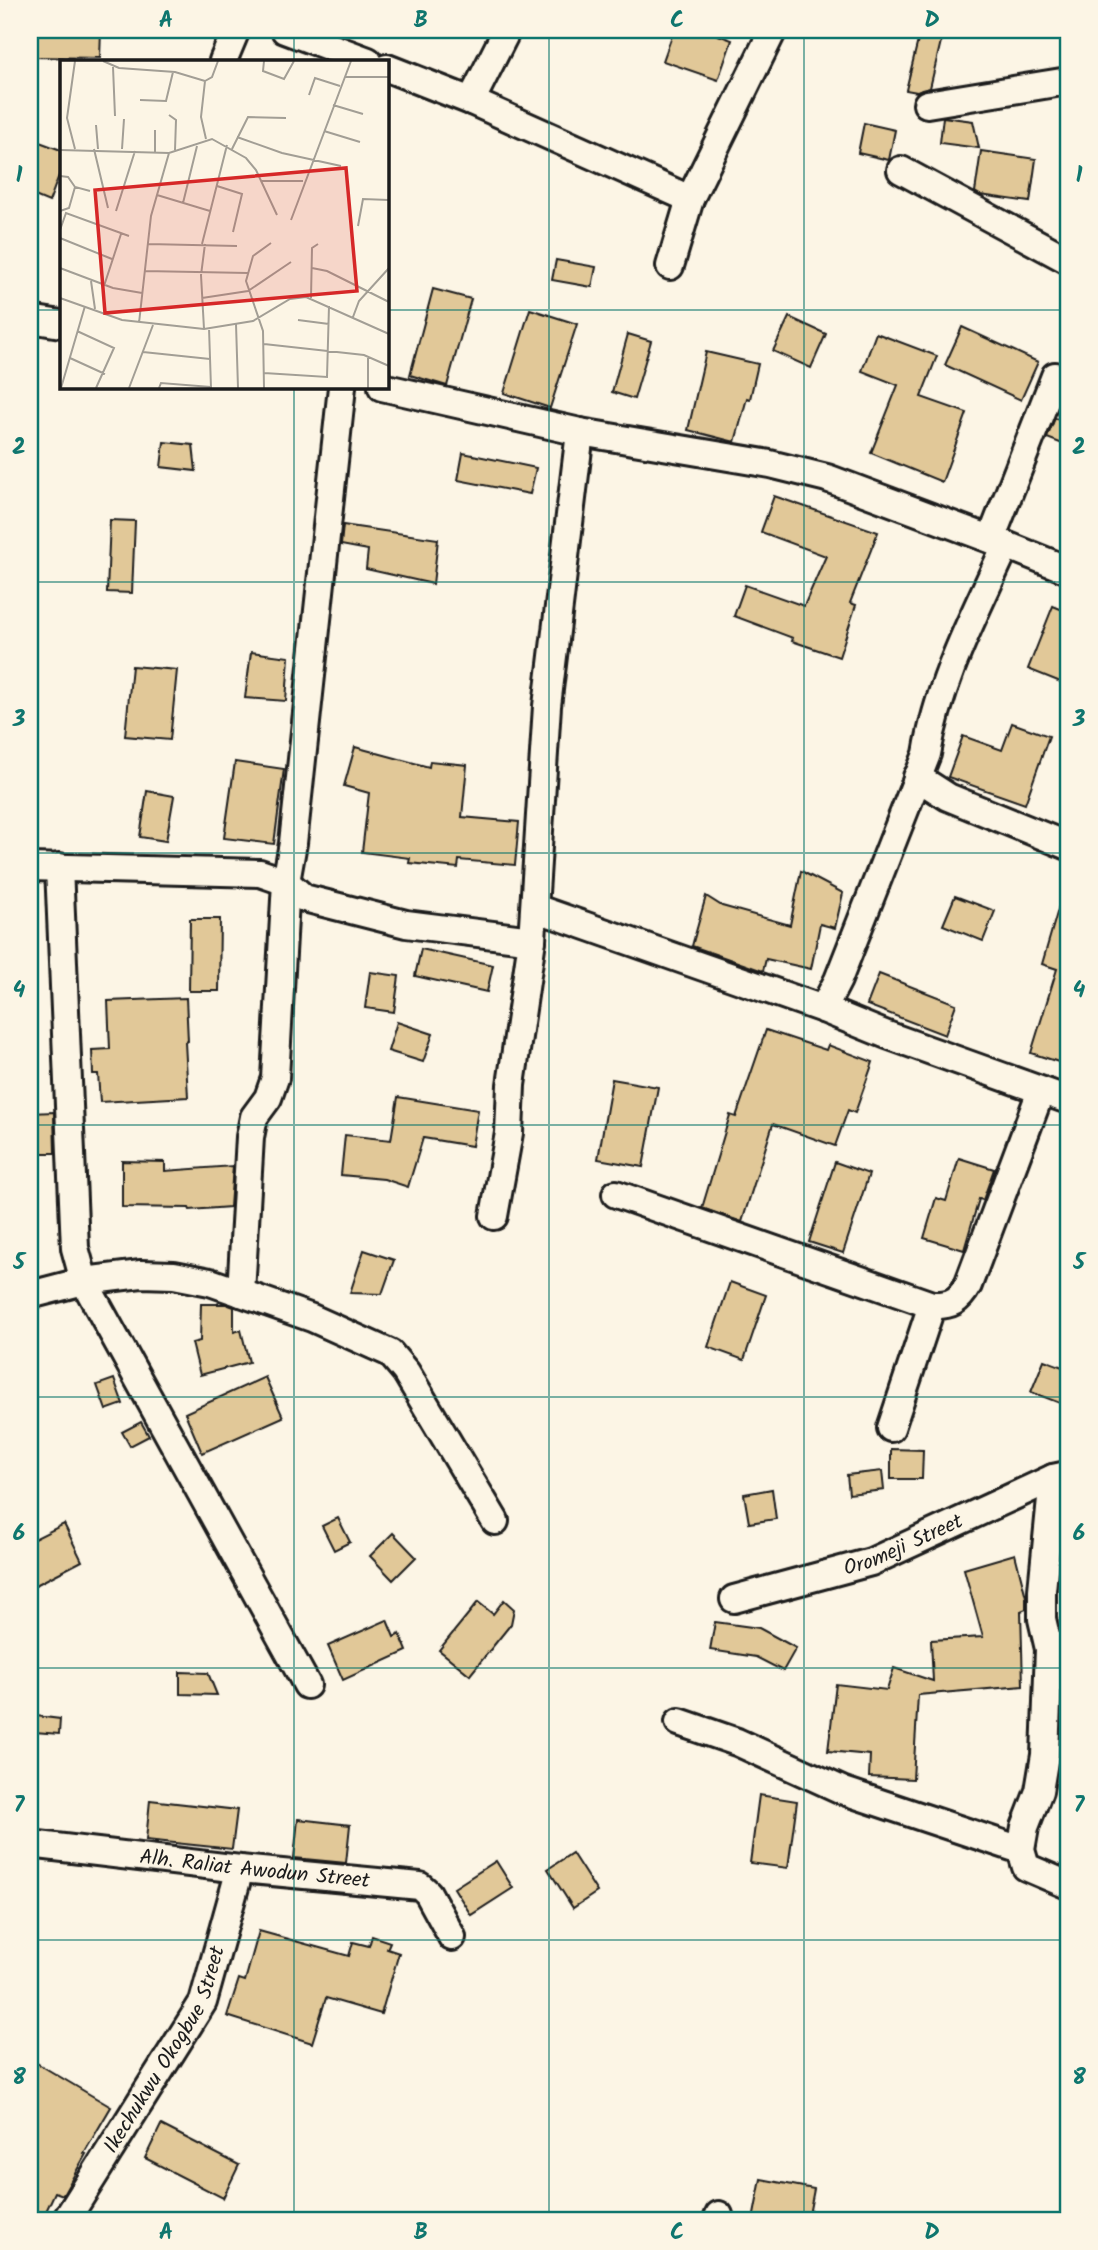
<svg xmlns="http://www.w3.org/2000/svg" width="1098" height="2250" font-family="Kalam,sans-serif">
<style>
.building{fill:#e1c898;stroke:#1c1c1c;stroke-width:2}
.lines{fill:none;stroke-linecap:round;stroke-linejoin:round}
.minor-casing{stroke:#1c1c1c;stroke-width:32}
.minor{stroke:#fcf5e5;stroke-width:26}
.grid{fill:none;stroke:#0f766e;stroke-width:2;stroke-opacity:0.55}
.labels{text-anchor:middle;dominant-baseline:central;stroke-width:5;stroke-linejoin:round;paint-order:stroke}
.street-label{font-size:21px;fill:#1c1c1c;stroke:#fcf5e5}
.inset-road{fill:none;stroke:#a29e95;stroke-width:2}
.view{fill:#d62828;fill-opacity:0.15;stroke:#d62828;stroke-width:3.5}
.inset-edge{fill:none;stroke:#1c1c1c;stroke-width:3.5}
.neatline{fill:none;stroke:#0f766e;stroke-width:2.5}
.grid-label{font-size:23px;text-anchor:middle;font-weight:bold;fill:#0f766e}
</style>
<rect width="100%" height="100%" fill="#fcf5e5"/>
<filter id="ink" filterUnits="userSpaceOnUse"><feTurbulence type="fractalNoise" baseFrequency=".0143" numOctaves="2"/><feDisplacementMap in="SourceGraphic" scale="14" xChannelSelector="R" yChannelSelector="G"/><feConvolveMatrix kernelMatrix="1 2 1 2 8 2 1 2 1" color-interpolation-filters="sRGB"/></filter>
<g filter="url(#ink)">
<!-- building -->
<g class="building">
<path d="M30 30H101L100 58 30 57Z"/>
<path d="M674 30H704L732 40 718 80 663 61Z"/>
<path d="M920 32 942 37 930 88 917 92 906 90Z"/>
<path d="M943 117 973 121 979 148 940 143Z"/>
<path d="M864 123 895 130 889 160 858 153Z"/>
<path d="M34 140 61 150V170L49 202 30 194V152Z"/>
<path d="M981 151 1036 159 1030 202 980 195 975 192Z"/>
<path d="M556 260 596 267 592 287 552 280Z"/>
<path d="M433 289 471 299 447 386 410 375Z"/>
<path d="M530 309 577 324 550 408 504 393Z"/>
<path d="M789 317 826 334 811 368 773 351Z"/>
<path d="M962 327 1038 362 1021 400 945 365Z"/>
<path d="M876 333 937 356 921 397 967 413 942 482 871 453 898 385 862 371Z"/>
<path d="M628 334 651 341 634 399 612 392Z"/>
<path d="M706 352 758 364 750 399 747 398 735 442 688 430Z"/>
<path d="M1055 418 1068 423V446L1047 438Z"/>
<path d="M164 442 193 445 196 471 161 467Z"/>
<path d="M463 453 536 468 530 494 458 480Z"/>
<path d="M774 496 878 532 850 603 856 605 839 657 792 641 793 638 734 616 745 585 804 606 826 556 761 532Z"/>
<path d="M110 520 135 521 132 593 107 592Z"/>
<path d="M343 525 438 539 433 584 366 569 368 550 341 545Z"/>
<path d="M1053 606 1068 612V685L1028 669Z"/>
<path d="M251 652 289 657 286 701 245 698Z"/>
<path d="M132 666 177 670 170 740 125 736Z"/>
<path d="M1012 723 1049 736 1025 804 948 777 963 736 1002 750Z"/>
<path d="M355 747 429 767 430 761 467 765 462 817 519 822 515 865 459 860 458 868 409 863 410 858 362 852 369 793 344 786Z"/>
<path d="M235 762 284 769 274 844 224 838Z"/>
<path d="M147 791 174 796 166 841 140 837Z"/>
<path d="M801 871 843 893 835 928 820 924 811 969 766 959 763 971 692 946 706 896 722 906 790 925Z"/>
<path d="M1064 889H1068V1065L1031 1053 1057 969 1042 964Z"/>
<path d="M955 896 995 911 983 941 943 925Z"/>
<path d="M190 919H220L219 991H189Z"/>
<path d="M421 949 493 965 487 992 415 976Z"/>
<path d="M370 972 399 976 394 1012 365 1008Z"/>
<path d="M879 974 956 1004 945 1035 867 1005Z"/>
<path d="M186 998 188 1041 185 1042 188 1097 100 1102 98 1074H93L92 1050 110 1049 108 1001Z"/>
<path d="M397 1022 433 1034 423 1062 388 1051Z"/>
<path d="M766 1030 826 1050 828 1045 873 1062 855 1113 848 1110 835 1146 773 1124 742 1222 702 1208 730 1115 736 1117Z"/>
<path d="M612 1079 658 1087 643 1167 598 1159Z"/>
<path d="M398 1097 478 1110 472 1146 423 1138 408 1187 384 1179 341 1175 345 1135 391 1140Z"/>
<path d="M54 1112 55 1153H37V1150L30 1151V1113Z"/>
<path d="M959 1158 994 1169 983 1200 979 1199 964 1250 924 1238 936 1198 946 1201Z"/>
<path d="M122 1161 165 1162V1171L233 1166 230 1207 190 1210 189 1208 122 1207Z"/>
<path d="M835 1162 869 1174 843 1253 809 1242Z"/>
<path d="M364 1250 394 1260 382 1294 350 1293Z"/>
<path d="M730 1282 766 1295 744 1360 708 1347Z"/>
<path d="M201 1304H226L234 1307V1332L241 1330 249 1362 200 1375 192 1343 200 1341Z"/>
<path d="M1044 1360 1068 1369V1397L1065 1405 1031 1392Z"/>
<path d="M265 1377 283 1417 202 1453 185 1413Z"/>
<path d="M114 1379 123 1404 106 1410 97 1385Z"/>
<path d="M141 1422 149 1436 130 1446 122 1432Z"/>
<path d="M891 1449 923 1450 922 1479H891Z"/>
<path d="M882 1471 884 1490 849 1494 847 1475Z"/>
<path d="M772 1489 776 1519 749 1523 744 1494Z"/>
<path d="M338 1518 350 1542 334 1550 322 1526Z"/>
<path d="M64 1524 82 1561 30 1588V1541Z"/>
<path d="M393 1533 416 1557 393 1580 370 1556Z"/>
<path d="M1015 1554 1026 1597V1609L1021 1611 1023 1686 918 1695 913 1779 869 1777 870 1755 828 1751 836 1684 887 1690 894 1668 933 1681 931 1640 983 1637 964 1569Z"/>
<path d="M504 1600 514 1609 511 1624 470 1675 439 1650 478 1602 493 1614Z"/>
<path d="M387 1620 394 1637 400 1634 407 1651 343 1680 328 1646Z"/>
<path d="M715 1622 759 1628 796 1648 783 1671 756 1657 710 1650Z"/>
<path d="M180 1672 208 1673 217 1695 180 1694Z"/>
<path d="M36 1716 60 1719 59 1734 35 1732Z"/>
<path d="M759 1795 797 1801 788 1868 750 1863Z"/>
<path d="M150 1800 237 1810 232 1849 146 1840Z"/>
<path d="M298 1819 350 1825 346 1863 294 1858Z"/>
<path d="M572 1853 597 1892 573 1908 548 1869Z"/>
<path d="M496 1861 513 1888 471 1915 454 1888Z"/>
<path d="M259 1931 349 1956 353 1942 369 1946 372 1936 390 1942 387 1949 399 1953 381 2014 326 1998 312 2043 227 2016 239 1979 245 1981Z"/>
<path d="M35 2062 111 2107 84 2153 86 2154 63 2195 55 2192 42 2220H30V2071Z"/>
<path d="M161 2125 239 2165 223 2198 145 2158Z"/>
<path d="M761 2179 814 2189 808 2220H753Z"/>
</g>
<g class="lines">
<defs>
<g id="minor">
<path d="M285 30 368 61"/>
<path d="M223 61 236 30"/>
<path d="M387 68 471 101 690 199"/>
<path d="M471 101 507 30"/>
<path d="M927 104 1068 81"/>
<path d="M901 170 1068 260"/>
<path d="M670 266 690 199 773 30"/>
<path d="M30 319 61 324"/>
<path d="M382 387 580 432 770 464 827 478 1006 545 1068 570"/>
<path d="M991 539 1055 376"/>
<path d="M917 777 948 797 1068 846"/>
<path d="M30 867 260 873 286 882 304 898 406 924 532 940"/>
<path d="M59 867 75 1248 84 1281 307 1685"/>
<path d="M535 908 823 1009 887 1035 1068 1100"/>
<path d="M823 1009 838 980 927 754C939 680 976 612 1006 545"/>
<path d="M616 1194 932 1305C951 1306 959 1301 968 1285L1041 1091"/>
<path d="M494 1216 509 1133 511 1085 532 940 547 706 580 432"/>
<path d="M241 1293 250 1137 254 1117 268 1098 275 1078 286 882 293 843 342 387"/>
<path d="M30 1295 84 1281 141 1274 174 1275 210 1282 312 1318 390 1353 406 1372 495 1521"/>
<path d="M891 1428 932 1305"/>
<path d="M1053 1478 1042 1590V1619L1049 1649 1045 1755 1039 1791 1025 1827 1021 1850 1026 1867 1068 1885"/>
<path id="s1" d="M734 1599 871 1562 1053 1478 1067 1475"/>
<path d="M679 1722 737 1742 844 1791 1021 1850"/>
<path id="s2" d="M30 1844 240 1869 420 1886 428 1893 452 1937"/>
<path id="s3" d="M66 2220 203 2002 240 1869"/>
<path d="M717 2220 719 2215"/>
</g>
</defs>
<!-- minor casing -->
<use href="#minor" class="minor-casing"/>
<!-- minor -->
<use href="#minor" class="minor"/>
</g>
</g>
<!-- grid -->
<path class="grid" d="M294 30V61M549 30V2220M804 30V2220M30 310H61M387 310H1068M294 387V2220M30 582H1068M30 853H1068M30 1125H1068M30 1397H1068M30 1668H1068M30 1940H1068"/>
<g class="labels">
<!-- street labels -->
<g class="street-label">
<text stroke="none"><textPath href="#s1" startOffset="178">Oromeji Street</textPath></text>
<text stroke="none"><textPath href="#s2" startOffset="226">Alh. Raliat Awodun Street</textPath></text>
<text stroke="none"><textPath href="#s3" startOffset="198">Ikechukwu Okogbue Street</textPath></text>
</g>
</g>
<!-- overview -->
<g transform="translate(60 60)">
<rect width="329" height="329" fill="#fcf5e5"/>
<path class="inset-road" d="M43 1 59 8 115 12 145 21 141 57 146 79M204 1 203 11 224 19 234 1M53 7 55 56M285 17H329M145 21 152 17 158 1M249 35 255 18 280 26M80 40 106 41 113 12M273 45 303 54M109 55 116 60 115 90M36 65 38 89M264 71 300 82M177 77 222 93 281 106M15 89 7 58 15 1M34 89 48 148M62 89 64 59M172 89 188 57 226 58M0 90 109 93 152 79 186 98 196 110 217 155M95 93V70M0 116 8 117 15 127 30 131M201 121H243M157 126 182 134 173 172M97 135 150 151M123 143 137 86M0 151 9 148 15 127M56 151 75 91M231 160 291 1M298 166 303 139 329 140M0 170 6 153 69 176M0 178 52 199M88 184 177 186M142 184 167 85M0 208 53 228 82 233M252 208 267 211 329 242M84 211 188 213M31 221 35 249M44 226 61 174M0 238 62 260 144 269 193 261 230 239 246 237 329 274M142 238 188 231 231 202M251 238 252 188 258 184M293 257 299 241 329 208M238 260 269 264M79 263 91 156 109 93M176 264 178 328M149 268 151 328M144 269 141 215 145 184M17 271 54 288 36 328M204 284 304 295 329 306M83 292 150 299M10 298 45 314M204 313 267 317 269 246M1 328 25 246M69 328 93 265M99 328 101 323 151 327M204 328 203 271 186 221 193 196 211 183M308 328V296"/>
<path class="view" d="M286 108 297 231 45 253 35 130Z"/>
<rect width="329" height="329" class="inset-edge"/>
</g>
<!-- margin -->
<rect width="1098" height="2250" fill="none" stroke="#fcf5e5" stroke-width="77"/>
<rect x="38" y="38" width="1022" height="2174" class="neatline"/>
<g class="grid-label">
<text x="166" y="27">A</text>
<text x="421" y="27">B</text>
<text x="677" y="27">C</text>
<text x="932" y="27">D</text>
<text x="19" y="182">1</text>
<text x="1079" y="182">1</text>
<text x="19" y="454">2</text>
<text x="1079" y="454">2</text>
<text x="19" y="726">3</text>
<text x="1079" y="726">3</text>
<text x="19" y="997">4</text>
<text x="1079" y="997">4</text>
<text x="19" y="1269">5</text>
<text x="1079" y="1269">5</text>
<text x="19" y="1540">6</text>
<text x="1079" y="1540">6</text>
<text x="19" y="1812">7</text>
<text x="1079" y="1812">7</text>
<text x="19" y="2084">8</text>
<text x="1079" y="2084">8</text>
<text x="166" y="2239">A</text>
<text x="421" y="2239">B</text>
<text x="677" y="2239">C</text>
<text x="932" y="2239">D</text>
</g>
</svg>
